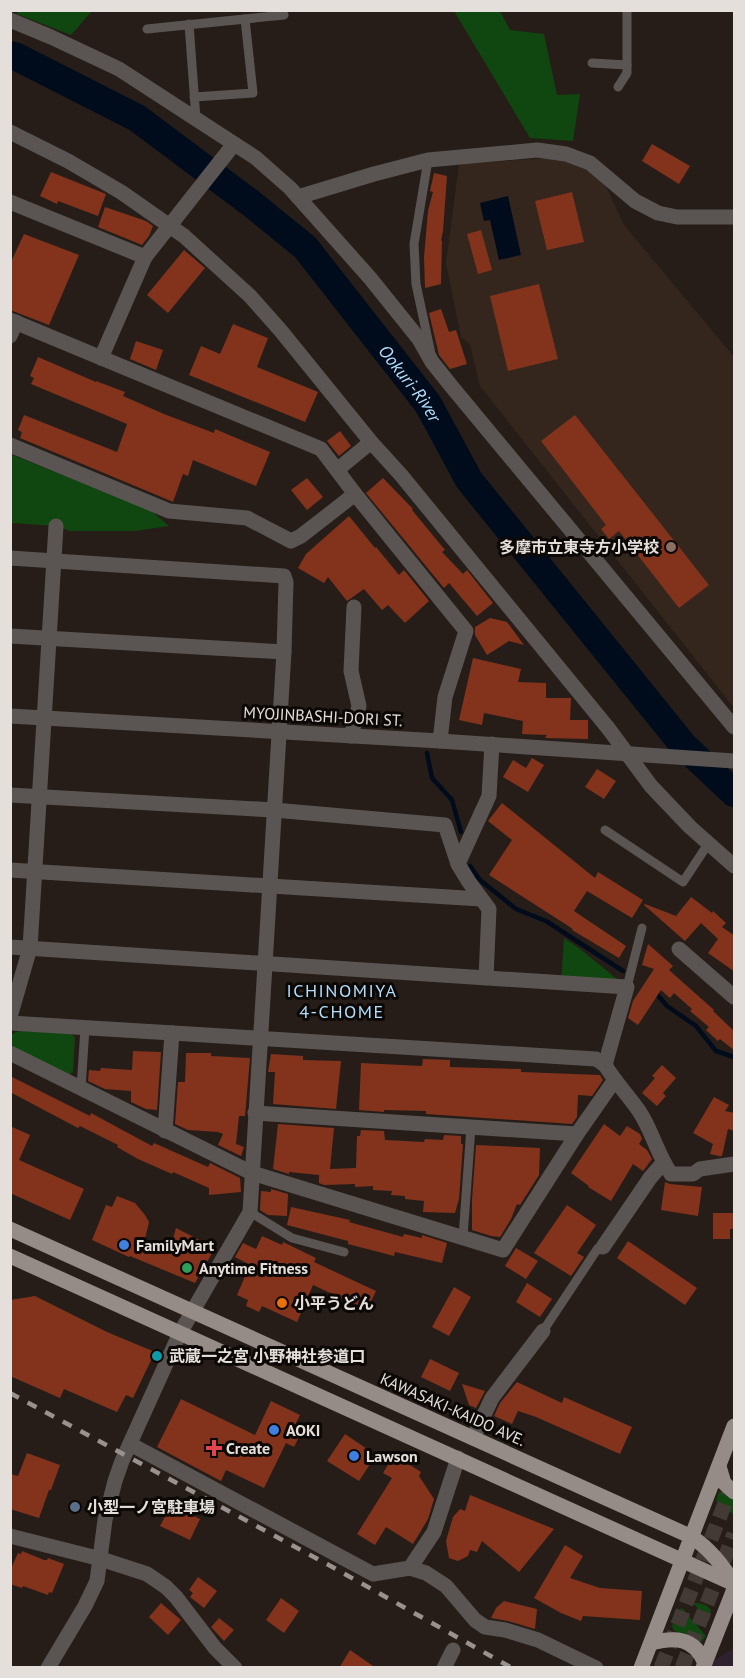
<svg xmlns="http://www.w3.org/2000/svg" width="745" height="1678" font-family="'PT Sans','Noto Sans JP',sans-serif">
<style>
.built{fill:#34261d}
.industrial{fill:#2f212e}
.green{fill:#10460f}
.water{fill:#000b1b}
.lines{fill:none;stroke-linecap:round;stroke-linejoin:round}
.stream{stroke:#000b1b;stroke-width:4.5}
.river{stroke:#000b1b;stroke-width:28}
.building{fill:#83331c}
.primary-tunnel{stroke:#433a35;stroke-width:15;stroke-dasharray:15 8;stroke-linecap:butt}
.service{stroke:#5a5553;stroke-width:9}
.minor{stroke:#5a5553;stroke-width:15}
.tertiary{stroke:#5a5553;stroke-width:15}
.primary{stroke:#968c87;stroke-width:15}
.rail{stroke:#99928e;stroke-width:4.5;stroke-dasharray:10 10;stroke-linecap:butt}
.education-dot{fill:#8d6e63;stroke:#0c0806;stroke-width:2}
.shop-dot{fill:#3f7fe0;stroke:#0c0806;stroke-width:2}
.leisure-dot{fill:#2e9e5b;stroke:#0c0806;stroke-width:2}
.food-dot{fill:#e8710a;stroke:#0c0806;stroke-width:2}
.culture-dot{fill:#0f9aa8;stroke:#0c0806;stroke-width:2}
.health-dot{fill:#e0444e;stroke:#0c0806;stroke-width:2}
.service-dot{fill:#5c6f8a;stroke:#0c0806;stroke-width:2}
.labels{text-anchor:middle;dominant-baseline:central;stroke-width:6;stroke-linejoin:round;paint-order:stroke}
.poi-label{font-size:16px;font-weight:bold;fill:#e5dfdb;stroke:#0c0806;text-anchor:start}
.street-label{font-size:16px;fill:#e5dfdb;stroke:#0c0806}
.water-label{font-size:18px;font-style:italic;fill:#b6dffc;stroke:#0c0806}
.neighbourhood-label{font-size:18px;letter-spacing:1.5px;fill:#b3ddfa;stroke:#0c0806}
</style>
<rect width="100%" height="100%" fill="#261d18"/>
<!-- built -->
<path class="built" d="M552 158 577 164 602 178 624 225 734 357V708L480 386 470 344 461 337 446 263 459 164Z"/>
<!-- industrial -->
<path class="industrial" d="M734 1648V1667H712L715 1660Z"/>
<!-- green -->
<g class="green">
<path d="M17 11V10L92 11 71 35 17 14Z"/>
<path d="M454 11H500L510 30 544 34 557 95 580 94 573 141 530 138Z"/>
<path d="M10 454 150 510 169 526 135 531H70L56 526 11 523Z"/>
<path d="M564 938 580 949 627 987 561 983Z"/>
<path d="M19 1031 70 1032 75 1038 73 1072 68 1076 14 1049 11 1041 10 1035Z"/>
<path d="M722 1490 734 1501V1515L716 1500 719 1492Z"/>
<path d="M693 1603C701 1603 708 1604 711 1611L709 1621Z"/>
<path d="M681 1608 683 1609 706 1636 701 1642 691 1635 674 1631 672 1626Z"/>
</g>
<!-- water -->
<path class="water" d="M508 196 521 255 499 260 490 220 484 221 480 203Z"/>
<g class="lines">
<!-- stream -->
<g class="stream">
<path d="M427 753 432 778 452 800 461 832"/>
<path d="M470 866 480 880 516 909 546 921 623 971"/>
<path d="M655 992 667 1006 696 1026 716 1051 734 1057"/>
</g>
<!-- river -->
<path class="river" id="s1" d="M10 55 17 57 137 118 252 204 305 247 428 404 469 480 684 746 734 793"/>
</g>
<!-- building -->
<g class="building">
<path d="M652 144 690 166 679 184 642 161Z"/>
<path d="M51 172 106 194 98 216 58 201 57 204 40 196Z"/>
<path d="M434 173 447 176 443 231 441 241 442 240 441 284 425 288 424 257 428 211 433 192 430 191Z"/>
<path d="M572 192 584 242 547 250 535 201Z"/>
<path d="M105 207 146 221 153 226 149 236 142 245 98 227Z"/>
<path d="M481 230 492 270 478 274 467 234Z"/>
<path d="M24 234 79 255 49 325 10 310V264Z"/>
<path d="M184 250 205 268 168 313 147 295Z"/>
<path d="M539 284 558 359 508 371 490 296Z"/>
<path d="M441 309 449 332 456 330 467 364 450 369 439 355 429 313Z"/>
<path d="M233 324 268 338 257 367 318 392 305 422 189 375 201 346 220 354Z"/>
<path d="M136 341 163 350 156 370 130 359Z"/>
<path d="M38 357 96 382V381L125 392 123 396 164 414 214 433 215 429 270 452 256 486 193 460 188 476 183 474 173 502 171 501 20 438 22 432 18 430 24 415 117 452 127 424 31 384 34 378 30 376Z"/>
<path d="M575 415 709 585 679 608 619 531 609 539 601 529 606 525 541 441Z"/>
<path d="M340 431 351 446 339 456 327 441Z"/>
<path d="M307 478 323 497 307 510 291 490Z"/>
<path d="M383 478 413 509 412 510 445 550 442 552 463 574 467 570 493 603 477 616 449 583 444 588 366 493Z"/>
<path d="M349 516 375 548 376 547 399 575 404 570 429 601 405 623 388 605 382 610 364 589 347 601 328 577 324 583 298 568 306 554Z"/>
<path d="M490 618 507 622 524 645 509 641 487 655 475 635V627Z"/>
<path d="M473 658 521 669 518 682 546 683V698H571L570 720H588V739L545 738 547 735 522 734 523 721 484 713 482 725 459 720Z"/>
<path d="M532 758 544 765 528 792 503 777 513 760 526 768Z"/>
<path d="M597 769 616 781 604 799 585 787Z"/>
<path d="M502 803 595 878 598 872 643 900 632 918 587 891 574 911 626 946 619 958 572 930 573 929 489 875 512 840 488 821Z"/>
<path d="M691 897 712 913 713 911 726 923 722 927 735 936V972L708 953 718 939 701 923 685 941 644 905 645 904 676 916Z"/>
<path d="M648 944 673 966 669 970 714 1010 713 1011 735 1032V1051L720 1039 718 1041 706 1030 709 1027 690 1011 692 1009 674 993 670 998 661 990 638 1025 628 1018 633 1001 654 969 642 965Z"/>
<path d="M133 1051 161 1052 157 1110 146 1109 131 1102V1091L105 1089 88 1081 89 1070 100 1071 101 1068 132 1070Z"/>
<path d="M186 1053H211V1056L250 1058 245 1116H239L236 1144 244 1147 241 1156 218 1145 223 1134 218 1132 188 1130 175 1124 178 1082H185Z"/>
<path d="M271 1054 303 1056V1060L341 1061 336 1109 273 1104 275 1072H268Z"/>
<path d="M423 1059 450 1060V1067L521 1069V1072L600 1075 603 1080 592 1096 578 1095 577 1117 572 1124 426 1114V1111L384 1110V1112L359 1110 361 1063 422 1066Z"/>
<path d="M662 1065 676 1078 663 1093 666 1096 657 1106 642 1093 655 1078 652 1076Z"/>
<path d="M10 1076 90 1116 91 1113 152 1146 154 1143 208 1167 210 1163 240 1178 241 1192 209 1195V1188L173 1172 172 1174 138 1159 117 1147 118 1145 80 1126 78 1128 10 1092Z"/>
<path d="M714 1097 729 1105 725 1111 735 1113V1131L728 1129 722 1156H719L710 1154 713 1144 693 1133Z"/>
<path d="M278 1124 334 1128 330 1169 356 1168 357 1136H360L361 1130 384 1131 385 1140 424 1142 425 1139 443 1140 444 1135 461 1136V1144H463L459 1199 455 1213 423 1212 424 1201 405 1199V1196L391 1195 392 1191 373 1190V1186L355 1187V1184L324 1185 319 1183V1175L289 1172V1174L273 1169Z"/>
<path d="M604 1124 620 1136 627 1126 640 1134 642 1139 639 1144 647 1150 652 1159 643 1171 633 1164 611 1201 588 1187 589 1186 571 1173Z"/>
<path d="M10 1126 30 1135 19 1160 84 1189 70 1220 10 1193Z"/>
<path d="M476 1145 540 1148 539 1175 520 1205 517 1204 511 1219 500 1237 491 1236 472 1230V1200Z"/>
<path d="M665 1182 670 1184 702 1187 698 1216 661 1210Z"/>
<path d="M271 1189 288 1194 287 1216 268 1215 260 1210 261 1191 271 1192Z"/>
<path d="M117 1196 135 1203 145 1215 149 1222 144 1243 169 1253 176 1228 215 1248 195 1283 130 1256 129 1257 92 1240 106 1205 112 1207Z"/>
<path d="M567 1205 596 1225 577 1253 584 1257 571 1276 534 1253Z"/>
<path d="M291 1207 350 1220 349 1222 403 1237 404 1234 422 1238V1235L447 1243 442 1263 395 1252 394 1256 348 1244V1241L287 1225Z"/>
<path d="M713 1213H735V1229H730V1239H713Z"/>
<path d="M262 1236 282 1245 283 1242 316 1258 314 1262 376 1291 367 1310 313 1285 297 1322 262 1306 259 1312 246 1306 248 1300 237 1295 250 1265 235 1257 243 1243 256 1249Z"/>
<path d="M628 1241 697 1288 685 1305 617 1258Z"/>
<path d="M516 1248 538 1261 526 1279 505 1266Z"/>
<path d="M527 1283 552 1299 540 1317 516 1302Z"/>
<path d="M454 1287 471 1297 449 1336 432 1327Z"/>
<path d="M35 1296 107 1332 155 1352 133 1398 126 1395 117 1412 64 1389 60 1398 10 1376V1300Z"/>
<path d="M430 1359 459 1373 450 1391 421 1377Z"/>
<path d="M517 1382 562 1403 564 1397 632 1427 620 1454 536 1417 518 1411 512 1424 494 1416 500 1403Z"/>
<path d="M462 1384 485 1391 476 1408 469 1405Z"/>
<path d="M181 1399 255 1435 271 1401 300 1415 293 1429 301 1433 294 1447 286 1443 264 1488 226 1470 221 1481 157 1447Z"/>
<path d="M345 1434 376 1455 359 1481 327 1461Z"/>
<path d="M27 1453 60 1465 51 1490H49L39 1518 10 1509V1474L18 1476Z"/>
<path d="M394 1455 421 1472 419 1476 434 1499 428 1519 413 1544 386 1527 375 1545 357 1534 392 1478 383 1473Z"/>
<path d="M470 1495 554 1529 519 1572 482 1541 477 1552 470 1550 468 1556 458 1561 449 1558 446 1541 453 1517 460 1509 465 1511Z"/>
<path d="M171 1505 200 1519 190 1540 160 1526Z"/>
<path d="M565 1545 583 1556 570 1578 600 1588 642 1591 640 1620 583 1616 581 1621 561 1613 534 1598Z"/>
<path d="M22 1551 44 1560H47L48 1558 64 1564 52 1593 49 1592 48 1595 23 1586 22 1588 10 1584V1571L18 1553 21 1554Z"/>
<path d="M198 1577 217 1591 204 1608 190 1597 193 1593 189 1590Z"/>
<path d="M281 1598 299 1611 284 1633 266 1620Z"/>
<path d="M504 1601 537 1609 535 1629 508 1621 491 1618 496 1608Z"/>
<path d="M161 1603 181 1620 168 1635 149 1617Z"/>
<path d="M219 1618 234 1630 224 1641 211 1627Z"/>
<path d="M350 1650 376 1668H339Z"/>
</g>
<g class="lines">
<!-- primary-tunnel -->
<g class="primary-tunnel">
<path d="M661 1668 734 1480"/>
<path d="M682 1668 734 1534"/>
</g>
<!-- service -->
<g class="service">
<path d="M189 24 196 119"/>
<path d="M147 29 284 15"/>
<path d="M592 63 627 65"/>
<path d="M618 87 627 73V10"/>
<path d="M194 97 253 93 245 19"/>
<path d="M428 160 414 244 416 284 431 354"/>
<path d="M605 830 683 882 708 844"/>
<path d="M627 987 642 928"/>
<path d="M81 1088 85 1028"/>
<path d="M250 1212 292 1238 344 1252"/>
<path d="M463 1237 471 1127"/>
<path d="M543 1331 598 1248 603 1247"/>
</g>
<!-- minor -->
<g class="minor">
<path d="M10 20 51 37 119 69 256 158 290 188 370 278 419 339 432 362 452 387 734 727"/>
<path d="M10 132 68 161 121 192 184 236 250 296 281 331 371 442 401 475 608 728 651 786 690 827 734 866"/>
<path d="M298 197 374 174 428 160 537 150 566 154 590 163 635 201 658 213 677 217H734"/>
<path d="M10 202 145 257"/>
<path d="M10 336 16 322"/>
<path d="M101 358 145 257 234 144"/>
<path d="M10 445 169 511 247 518 291 541 301 536 355 494 466 631 445 697 440 741"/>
<path d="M337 470 371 442"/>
<path d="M10 558 284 576 286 582 284 652 250 1212 180 1333 122 1461 115 1481 105 1520 97 1581 85 1606 48 1668"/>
<path d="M10 636 284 652"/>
<path d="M351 736 359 706 351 671 354 607"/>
<path d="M10 795 274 810 445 825 458 864"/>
<path d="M10 870 481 899"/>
<path d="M10 947 627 987 605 1065C615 1082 628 1095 639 1111 652 1130 657 1154 671 1174H693L700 1169 734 1164"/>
<path d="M679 949 734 997"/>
<path d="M486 978 489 909 469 882 458 864 489 796 492 744"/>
<path d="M10 1017 30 948 56 526"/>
<path d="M10 1023 596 1059 605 1065"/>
<path d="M10 1053 252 1173 503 1250 577 1134 614 1081"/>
<path d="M255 1113 577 1134"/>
<path d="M165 1131 172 1033"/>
<path d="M603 1247 650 1178 663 1163"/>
<path d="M473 1438 492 1398 543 1331"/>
<path d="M130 1444 373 1574 410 1568 426 1573 446 1586 475 1620 485 1627 505 1630 538 1640 596 1668"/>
<path d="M10 1536 101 1559 147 1574 166 1587 176 1597 215 1648 235 1668"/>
<path d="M410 1568 434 1532 458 1458"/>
<path d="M444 1668 453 1650"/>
</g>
<!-- tertiary -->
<g class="tertiary">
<path d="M10 320 321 449 355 494"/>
<path d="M10 716 440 741 734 761"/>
</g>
<!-- primary -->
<g class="primary">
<path d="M10 1229 692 1537C710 1549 722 1565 734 1583"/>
<path d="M10 1256 734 1584"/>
<path d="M719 1466 724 1483 734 1492"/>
<path d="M651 1643C675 1637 694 1637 705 1663"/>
<path d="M641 1668 734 1426"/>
<path d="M703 1668 734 1589"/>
</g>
<!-- rail -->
<path class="rail" d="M10 1393 327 1564 512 1668"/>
</g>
<!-- markers -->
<circle class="education-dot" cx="671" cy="547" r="6"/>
<g class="shop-dot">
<circle cx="124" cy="1245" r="6"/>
<circle cx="274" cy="1430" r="6"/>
<circle cx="354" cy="1456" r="6"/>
</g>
<circle class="leisure-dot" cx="187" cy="1268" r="6"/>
<circle class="food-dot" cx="282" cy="1303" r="6"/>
<circle class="culture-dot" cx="157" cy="1356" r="6"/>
<path class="health-dot" d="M211 1439h6v6h6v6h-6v6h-6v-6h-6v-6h6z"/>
<circle class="service-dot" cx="75" cy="1507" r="6"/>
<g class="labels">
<!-- poi labels -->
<g class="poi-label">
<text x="659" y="547" text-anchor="end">多摩市立東寺方小学校</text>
<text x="136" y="1245">FamilyMart</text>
<text x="199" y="1268">Anytime Fitness</text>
<text x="294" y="1303">小平うどん</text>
<text x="169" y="1356">武蔵一之宮 小野神社参道口</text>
<text x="286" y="1430">AOKI</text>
<text x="226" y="1448">Create</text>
<text x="366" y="1456">Lawson</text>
<text x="87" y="1507">小型一ノ宮駐車場</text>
</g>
<!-- street labels -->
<g class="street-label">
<text transform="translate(323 716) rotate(3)">MYOJINBASHI-DORI ST.</text>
<text transform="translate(453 1409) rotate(24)">KAWASAKI-KAIDO AVE.</text>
</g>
<!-- water labels -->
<g class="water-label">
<text stroke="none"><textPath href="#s1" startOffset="526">Ookuri-River</textPath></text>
</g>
<!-- neighbourhood labels -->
<g class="neighbourhood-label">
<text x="342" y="990">ICHINOMIYA<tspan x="342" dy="21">4-CHOME</tspan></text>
</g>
</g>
<!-- border -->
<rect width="745" height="1678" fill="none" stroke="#e5dfdb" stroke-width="24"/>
</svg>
